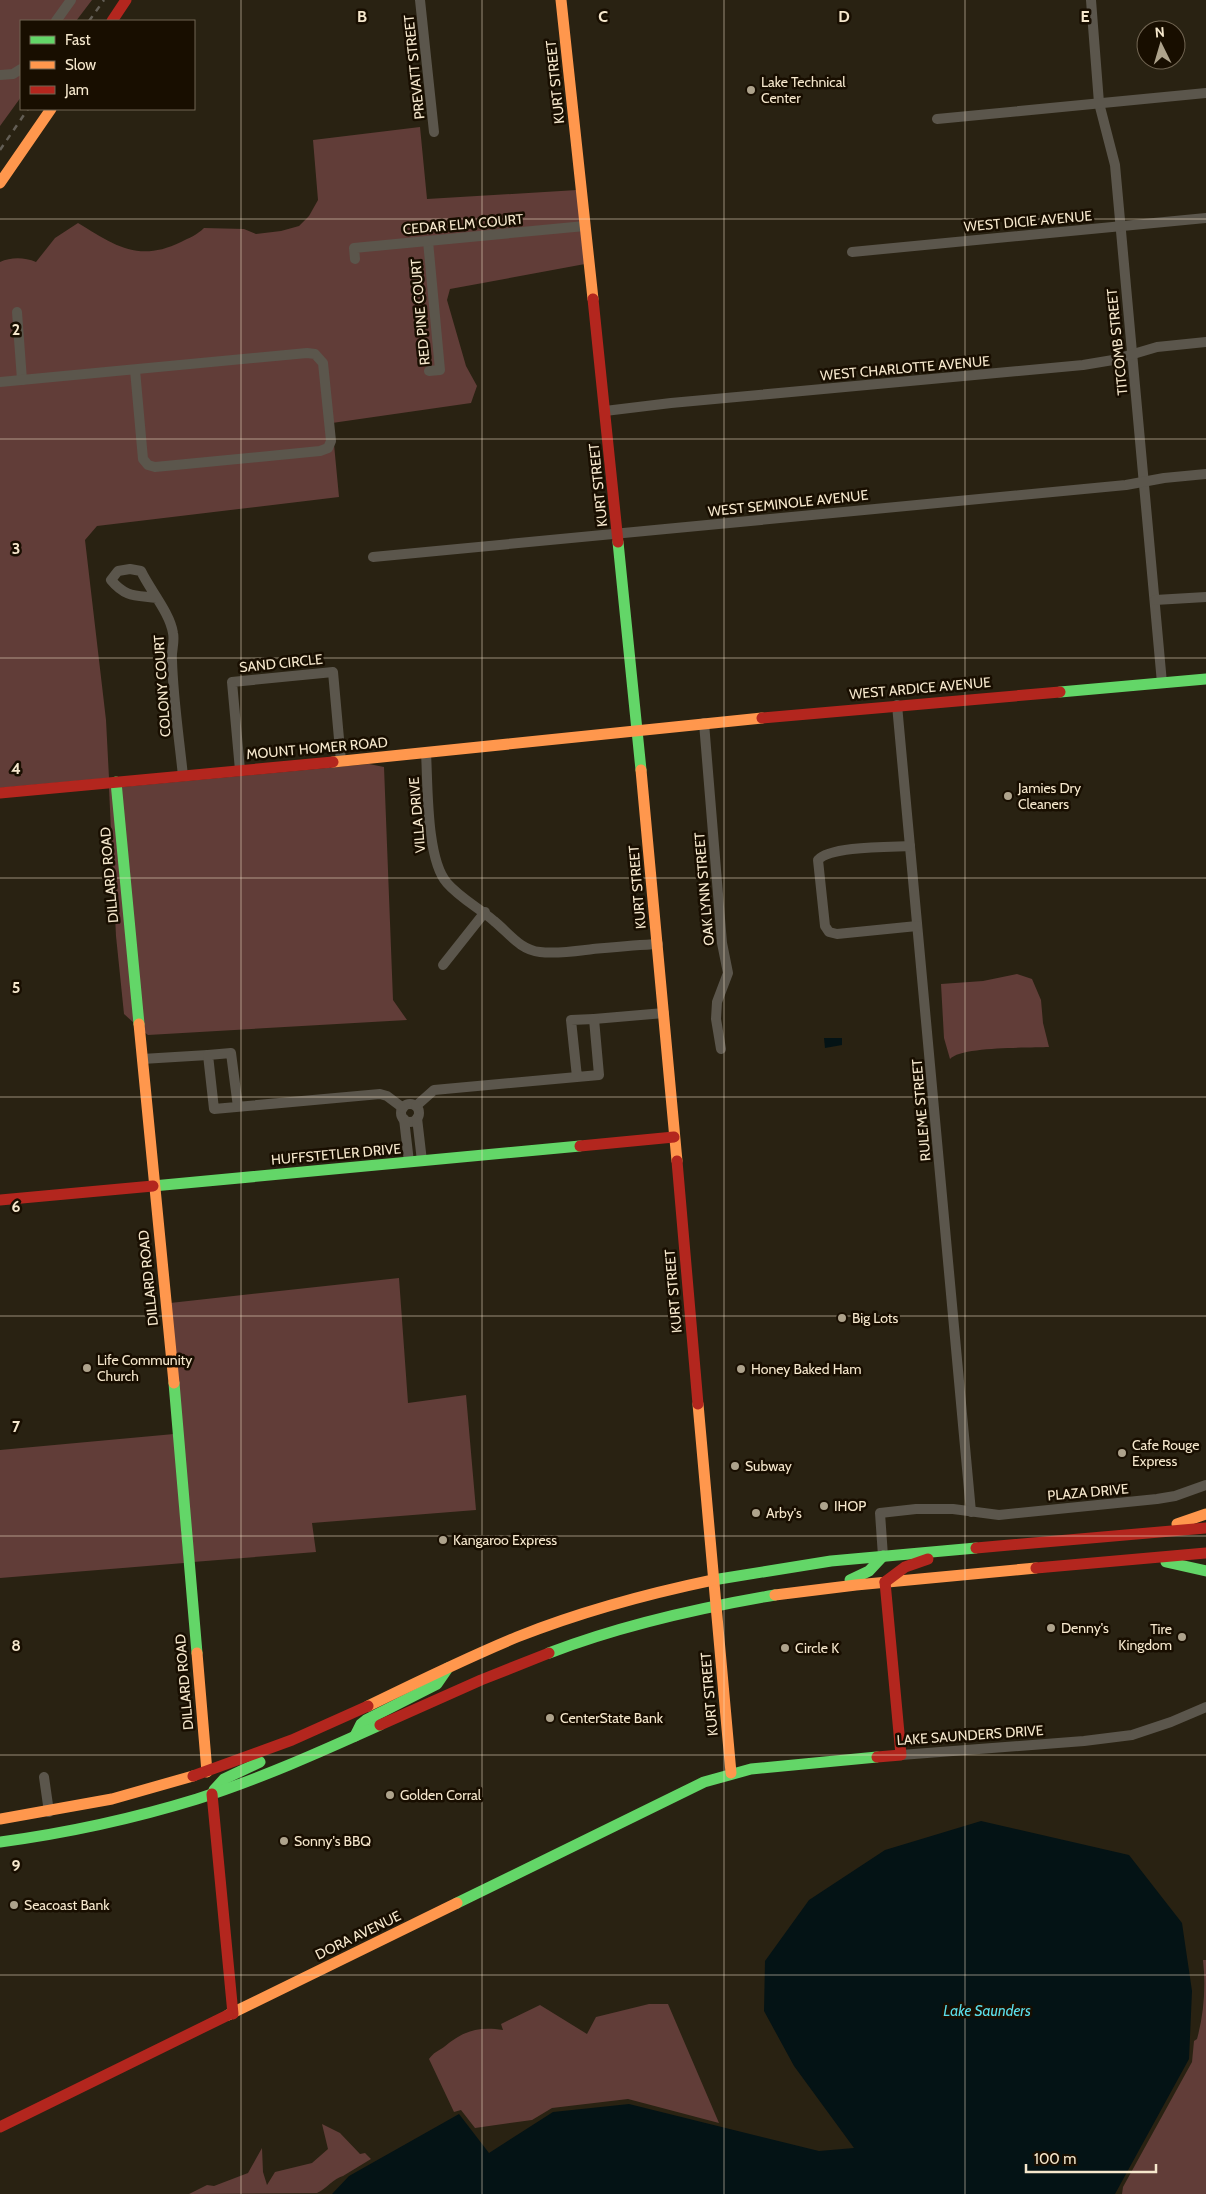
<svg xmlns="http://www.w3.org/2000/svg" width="1206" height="2194" font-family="Cabin,sans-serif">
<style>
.green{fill:#613d38}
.water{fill:#041315}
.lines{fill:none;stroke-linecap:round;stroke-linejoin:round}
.street{stroke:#5b564c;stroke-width:10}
.fast{stroke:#63d668;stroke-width:11}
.slow{stroke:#ff974d;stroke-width:11}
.jam{stroke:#b3261e;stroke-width:11}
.rail{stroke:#635e55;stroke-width:2.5;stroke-dasharray:6 6;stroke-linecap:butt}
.grid{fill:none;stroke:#f6e8cd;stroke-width:1;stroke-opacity:0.55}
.poi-dot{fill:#aea38c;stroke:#180e00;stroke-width:2}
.labels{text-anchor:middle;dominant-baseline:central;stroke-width:5;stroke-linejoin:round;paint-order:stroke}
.street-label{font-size:14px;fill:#f6e8cd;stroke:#180e00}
.poi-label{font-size:14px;fill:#f6e8cd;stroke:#180e00;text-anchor:start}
.water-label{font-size:15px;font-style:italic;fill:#5bdeea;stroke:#180e00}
.grid-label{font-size:16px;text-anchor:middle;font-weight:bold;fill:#f6e8cd;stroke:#180e00;stroke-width:5;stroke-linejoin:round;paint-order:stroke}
</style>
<rect width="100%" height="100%" fill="#292212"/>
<!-- green -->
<g class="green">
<path d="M0 0H92L76 21H21V97L0 126Z"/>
<path d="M420 127 427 199 577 190 585 264 450 289 447 300 466 366 477 386 471 403 332 423 339 497 97 526 85 540 106 720 109 778 0 788V262C11 257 24 257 36 262L55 238 78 223C114 245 138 263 181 242 189 238 197 235 204 228L244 229 256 234 281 231 299 226 309 216 318 200 313 140Z"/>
<path d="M369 764 384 767 393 1000 407 1020 148 1035 144 1032 121 787Z"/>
<path d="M109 788H112L134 1023 124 1014 116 936Z"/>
<path d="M1017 974 1032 979 1041 1000 1043 1023 1049 1047C1030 1048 961 1046 950 1059L944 1038 941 984 983 981Z"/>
<path d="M399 1278 408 1403 466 1395 476 1510 312 1523 316 1552 193 1562 170 1303Z"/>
<path d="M174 1434 184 1563 0 1578V1450Z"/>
<path d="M1203 1960H1206V2194H1122L1123 2187 1192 2062 1194 2041 1197 2039C1204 2014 1206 1986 1203 1960Z"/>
<path d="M649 2004H668L719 2123 628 2099 552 2108 532 2120 475 2128 461 2110 454 2112 429 2059C433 2053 438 2051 444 2047 463 2031 478 2026 503 2030L501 2024 540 2005 587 2034 596 2017Z"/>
<path d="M322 2124 340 2133 360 2154 365 2153 371 2159 343 2176C334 2178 326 2189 317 2193L189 2194 207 2185 214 2186 248 2173 262 2148 263 2172 267 2185 275 2172 312 2163 328 2149Z"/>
</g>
<!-- water -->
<g class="water">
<path d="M824 1038H842V1045L825 1048Z"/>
<path d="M981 1821 1129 1855 1182 1923 1192 1991 1189 2059 1115 2194H332L349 2176 459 2114 489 2153 553 2112 629 2104 819 2151 854 2148 794 2066 764 2011 765 1961 809 1900 885 1850Z"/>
</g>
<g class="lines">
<!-- street -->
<g class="street">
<path d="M420 0 434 132"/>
<path d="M1091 0 1099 103 1115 165 1162 683"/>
<path d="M56 21 71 0"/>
<path d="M0 75 13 74 21 69"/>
<path d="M937 119 1206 93"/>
<path d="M428 241 440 370 429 371"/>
<path d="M852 252 1206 218"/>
<path d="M355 259 354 248 585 226"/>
<path d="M17 312 22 380"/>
<path d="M0 382 307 353 315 354 323 363 331 441 328 448 320 451 155 467 148 465 143 459 135 370"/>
<path d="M605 411 671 403 1083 365 1113 360 1157 347 1206 342"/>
<path d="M373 557 1126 485 1164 478 1206 474"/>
<path d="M157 598C136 595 126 598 111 580L118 571 130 569 141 571C150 590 170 613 173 633 175 642 171 651 172 660 173 698 179 737 183 776"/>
<path d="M1155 600 1206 597"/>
<path d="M897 705 971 1512"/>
<path d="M704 723 722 943 728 973 717 1002 716 1019 721 1049"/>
<path d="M426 753C428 785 426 859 447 883 460 898 479 908 494 921 509 933 520 950 540 952 558 954 576 951 593 949 615 947 636 945 658 944"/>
<path d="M240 770 232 682 333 672 341 761"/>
<path d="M910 846C890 847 830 846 818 860L825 926 829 932 837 934 917 926"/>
<path d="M443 965 485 912"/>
<path d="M594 1019 664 1013"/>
<path d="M142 1059 208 1055"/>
<circle cx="410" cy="1113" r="9"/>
<path d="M416 1106 434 1090 599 1075 594 1019 571 1020 577 1077"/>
<path d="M238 1107 231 1053 208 1055 214 1109 380 1094 387 1096 403 1108"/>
<path d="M417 1118 422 1161"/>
<path d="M404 1119 409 1162"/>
<path d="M883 1556 880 1513 916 1509H953L999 1515 1157 1499 1175 1496 1206 1485"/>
<path d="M901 1755 1084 1741 1132 1735 1171 1722 1206 1707"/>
<path d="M44 1777 49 1812"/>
</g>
<!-- fast -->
<g class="fast">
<path d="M618 542 641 770"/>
<path d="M1060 692 1206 679"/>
<path d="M116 782 139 1024"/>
<path d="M153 1186 580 1146"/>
<path d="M174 1383 197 1653"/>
<path d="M1166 1562 1206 1571"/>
<path d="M713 1580 831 1561 976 1548"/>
<path d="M850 1580 869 1571 883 1556"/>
<path d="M549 1653C622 1625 698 1608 775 1595"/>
<path d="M355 1736 361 1724 366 1720 437 1684 448 1668"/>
<path d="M214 1790 224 1779 260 1762"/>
<path d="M0 1842C67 1833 132 1819 197 1799 260 1779 320 1752 380 1725"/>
<path d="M457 1903 704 1782 751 1769 877 1757"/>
</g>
<!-- slow -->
<g class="slow">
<path d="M561 0 593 299"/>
<path d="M0 183 51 109"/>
<path d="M333 762 762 718"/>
<path d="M641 770 677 1161"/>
<path d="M139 1024 174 1383"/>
<path d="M698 1404 731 1773"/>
<path d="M1177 1524 1206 1514"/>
<path d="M775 1595 856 1585 1036 1568"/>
<path d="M197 1653 207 1772"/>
<path d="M368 1706C417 1682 466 1658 517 1637 580 1612 646 1594 713 1580"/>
<path d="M0 1819 112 1799 193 1776"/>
<path d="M228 2015 457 1903"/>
</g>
<!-- jam -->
<g class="jam">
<path d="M112 21 126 0"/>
<path d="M593 299 618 542"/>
<path d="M762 718 1060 692"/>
<path d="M0 793 333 762"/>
<path d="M580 1146 674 1137"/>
<path d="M677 1161 698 1404"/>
<path d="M0 1200 153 1186"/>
<path d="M976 1548 1206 1528"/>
<path d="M1036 1568 1206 1553"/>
<path d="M885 1582 905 1567 928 1559"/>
<path d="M380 1725 481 1680 549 1653"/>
<path d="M877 1757 901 1755 885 1582"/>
<path d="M193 1776 292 1740 368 1706"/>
<path d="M212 1794 233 2014"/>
<path d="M0 2127 228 2015"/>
</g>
<!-- rail -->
<g class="rail">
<path d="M89 21 104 0"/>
<path d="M0 150 28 109"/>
</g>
</g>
<!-- grid -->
<path class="grid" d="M241 0V2194M482 0V2194M724 0V2194M965 0V2194M0 219H1206M0 439H1206M0 658H1206M0 878H1206M0 1097H1206M0 1316H1206M0 1536H1206M0 1755H1206M0 1975H1206"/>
<!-- markers -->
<g class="poi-dot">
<circle cx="751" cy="90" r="5"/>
<circle cx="1008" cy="796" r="5"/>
<circle cx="842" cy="1318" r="5"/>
<circle cx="87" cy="1368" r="5"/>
<circle cx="741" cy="1369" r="5"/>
<circle cx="1122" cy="1453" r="5"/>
<circle cx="735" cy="1466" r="5"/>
<circle cx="824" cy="1506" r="5"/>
<circle cx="756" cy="1513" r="5"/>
<circle cx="443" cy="1540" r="5"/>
<circle cx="1051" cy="1628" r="5"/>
<circle cx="1182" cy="1637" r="5"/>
<circle cx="785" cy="1648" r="5"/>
<circle cx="550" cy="1718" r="5"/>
<circle cx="390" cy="1795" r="5"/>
<circle cx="284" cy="1841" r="5"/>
<circle cx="14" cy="1905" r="5"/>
</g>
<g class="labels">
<!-- street labels -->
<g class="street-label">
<text transform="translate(414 67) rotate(-96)">PREVATT STREET</text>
<text transform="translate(555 82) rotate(-96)">KURT STREET</text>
<text transform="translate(1028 221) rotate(-5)">WEST DICIE AVENUE</text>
<text transform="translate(463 224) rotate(-5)">CEDAR ELM COURT</text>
<text transform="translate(420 312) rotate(-95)">RED PINE COURT</text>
<text transform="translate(1117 342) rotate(-96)">TITCOMB STREET</text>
<text transform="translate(905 368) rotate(-5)">WEST CHARLOTTE AVENUE</text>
<text transform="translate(598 485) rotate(-96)">KURT STREET</text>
<text transform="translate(788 503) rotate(-6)">WEST SEMINOLE AVENUE</text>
<text transform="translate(281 663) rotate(-6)">SAND CIRCLE</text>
<text transform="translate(162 686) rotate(-94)">COLONY COURT</text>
<text transform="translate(920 688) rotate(-5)">WEST ARDICE AVENUE</text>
<text transform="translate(317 748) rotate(-5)">MOUNT HOMER ROAD</text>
<text transform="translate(417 815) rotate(-95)">VILLA DRIVE</text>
<text transform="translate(109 875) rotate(-95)">DILLARD ROAD</text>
<text transform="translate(637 887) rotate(-95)">KURT STREET</text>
<text transform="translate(704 889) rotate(-95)">OAK LYNN STREET</text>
<text transform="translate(921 1110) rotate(-95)">RULEME STREET</text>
<text transform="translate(336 1154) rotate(-5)">HUFFSTETLER DRIVE</text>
<text transform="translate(148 1278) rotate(-96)">DILLARD ROAD</text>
<text transform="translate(673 1291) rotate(-95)">KURT STREET</text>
<text transform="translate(1088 1492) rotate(-5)">PLAZA DRIVE</text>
<text transform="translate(184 1682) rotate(-95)">DILLARD ROAD</text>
<text transform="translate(709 1694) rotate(-95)">KURT STREET</text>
<text transform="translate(970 1735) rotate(-4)">LAKE SAUNDERS DRIVE</text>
<text transform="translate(358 1935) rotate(-26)">DORA AVENUE</text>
</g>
<!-- poi labels -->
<g class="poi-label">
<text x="761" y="82">Lake Technical<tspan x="761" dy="16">Center</tspan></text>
<text x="1018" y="788">Jamies Dry<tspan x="1018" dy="16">Cleaners</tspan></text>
<text x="852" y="1318">Big Lots</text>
<text x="97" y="1360">Life Community<tspan x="97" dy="16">Church</tspan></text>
<text x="751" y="1369">Honey Baked Ham</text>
<text x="1132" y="1445">Cafe Rouge<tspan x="1132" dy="16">Express</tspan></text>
<text x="745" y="1466">Subway</text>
<text x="834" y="1506">IHOP</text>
<text x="766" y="1513">Arby's</text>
<text x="453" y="1540">Kangaroo Express</text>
<text x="1061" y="1628">Denny's</text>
<text x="1172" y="1629" text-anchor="end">Tire<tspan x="1172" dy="16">Kingdom</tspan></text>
<text x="795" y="1648">Circle K</text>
<text x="560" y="1718">CenterState Bank</text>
<text x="400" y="1795">Golden Corral</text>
<text x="294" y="1841">Sonny's BBQ</text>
<text x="24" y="1905">Seacoast Bank</text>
</g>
<!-- water labels -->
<g class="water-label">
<text x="987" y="2011">Lake Saunders</text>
</g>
</g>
<g class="grid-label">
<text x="362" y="22">B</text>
<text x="603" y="22">C</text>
<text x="844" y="22">D</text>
<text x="1085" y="22">E</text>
<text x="16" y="335">2</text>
<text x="16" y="554">3</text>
<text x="16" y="774">4</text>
<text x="16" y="993">5</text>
<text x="16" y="1212">6</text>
<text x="16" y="1432">7</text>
<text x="16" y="1651">8</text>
<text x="16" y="1871">9</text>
</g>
<!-- legend -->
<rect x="20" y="20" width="175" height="90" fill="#180e00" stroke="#716552"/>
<rect x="30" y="36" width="25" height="8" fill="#63d668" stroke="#716552"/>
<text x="65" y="45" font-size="15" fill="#f6e8cd">Fast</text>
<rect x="30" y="61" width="25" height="8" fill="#ff974d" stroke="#716552"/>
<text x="65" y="70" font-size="15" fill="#f6e8cd">Slow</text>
<rect x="30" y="86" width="25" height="8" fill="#b3261e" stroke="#716552"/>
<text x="65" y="95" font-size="15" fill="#f6e8cd">Jam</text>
<!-- north arrow -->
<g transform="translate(1161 45) rotate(355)"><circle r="24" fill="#180e00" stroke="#716552"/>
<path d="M0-4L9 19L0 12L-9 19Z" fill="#aea38c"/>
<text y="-8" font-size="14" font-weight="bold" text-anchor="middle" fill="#f6e8cd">N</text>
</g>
<!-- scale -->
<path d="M1026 2164v8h130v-8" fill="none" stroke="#f6e8cd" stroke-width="2.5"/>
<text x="1034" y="2164" font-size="15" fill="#f6e8cd" stroke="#180e00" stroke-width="4" paint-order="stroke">100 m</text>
</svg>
